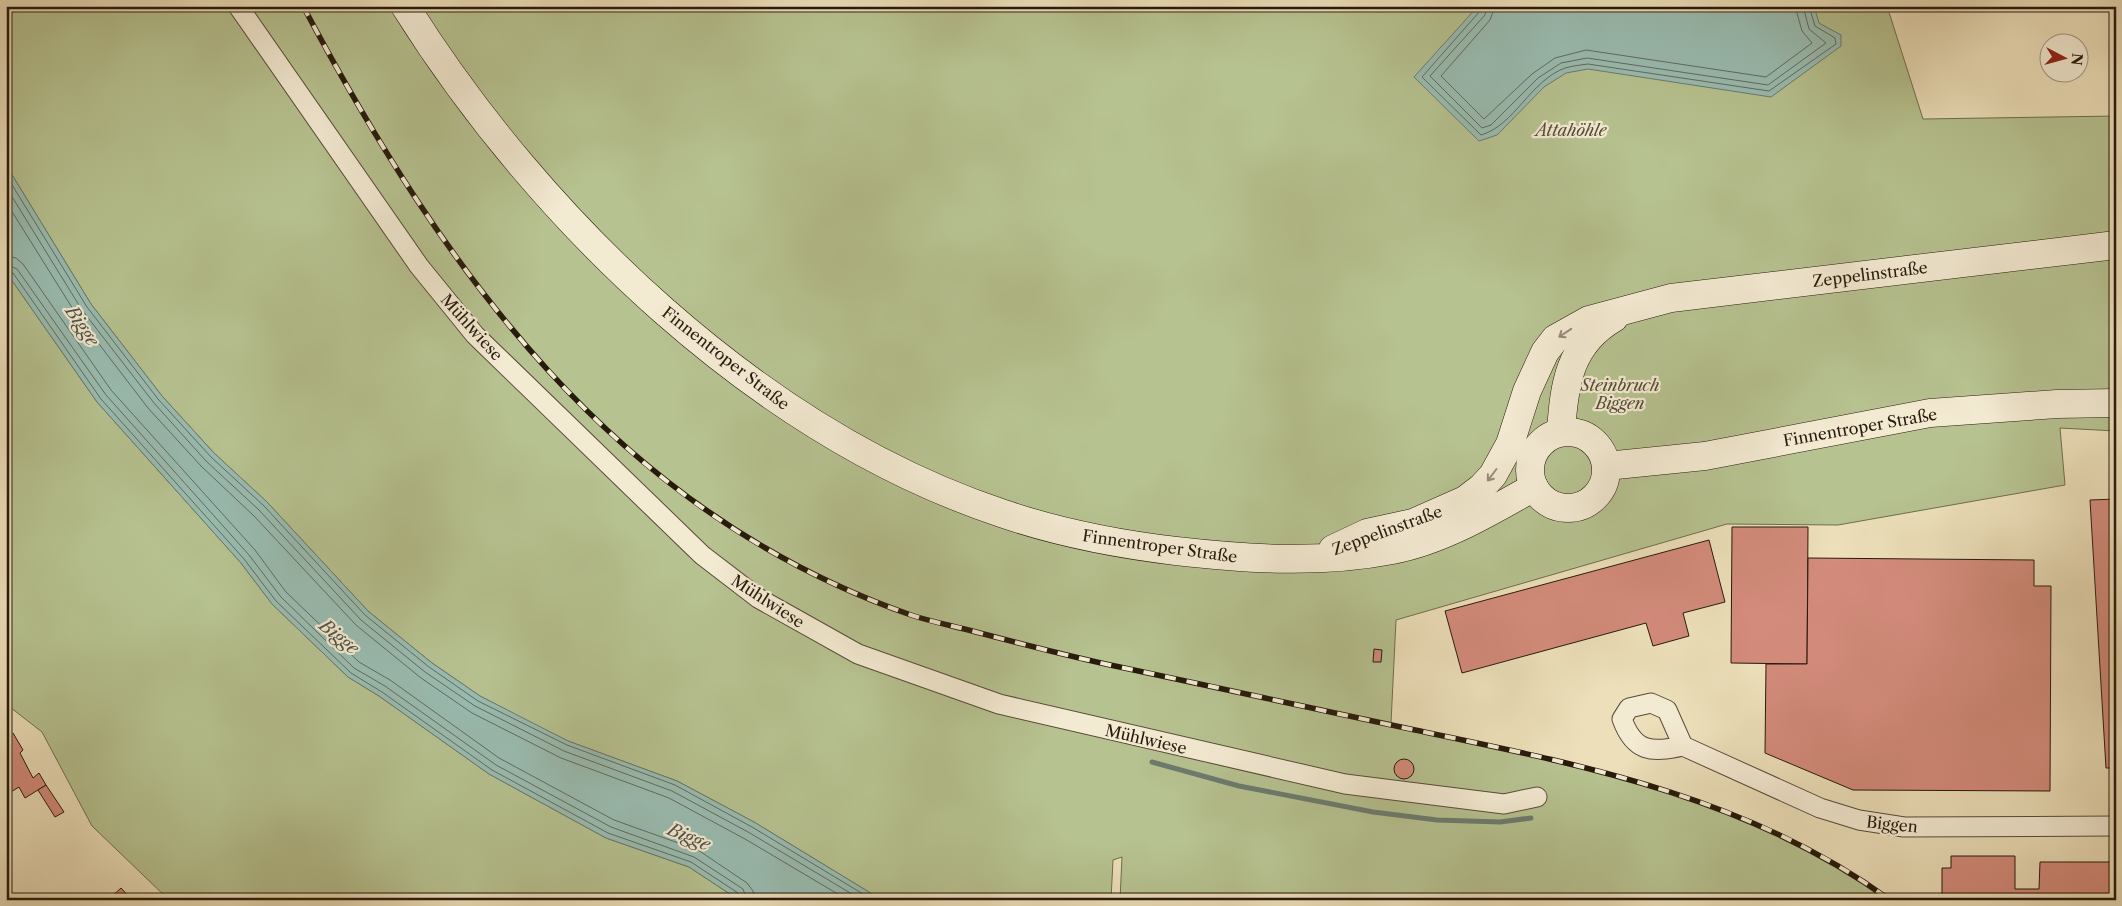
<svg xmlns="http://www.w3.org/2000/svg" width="2122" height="906" font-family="'Libre Caslon Text',serif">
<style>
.green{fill:#b6c290;stroke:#6e6e4e}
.water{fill:#99bcb1;stroke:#6b7b6f}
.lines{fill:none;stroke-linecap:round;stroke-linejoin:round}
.shore{stroke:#606b5e;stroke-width:1}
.stream{stroke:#6b7b6f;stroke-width:5}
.building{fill:#d38b7b;stroke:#271a0c}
.street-casing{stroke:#584b37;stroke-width:21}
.secondary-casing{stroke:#271a0c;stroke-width:29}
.street{stroke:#f3ead2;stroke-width:19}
.secondary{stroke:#f3ead2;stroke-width:28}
.rail-casing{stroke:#271a0c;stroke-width:5.5}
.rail{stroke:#f3ead2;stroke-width:4;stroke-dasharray:11;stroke-linecap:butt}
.oneway{stroke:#978c79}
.labels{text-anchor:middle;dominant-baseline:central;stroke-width:4.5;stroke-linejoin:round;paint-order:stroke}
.park-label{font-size:16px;font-style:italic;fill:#524c34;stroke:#f3ead2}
.street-label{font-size:16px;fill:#271a0c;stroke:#f3ead2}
.water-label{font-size:18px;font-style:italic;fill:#4f5346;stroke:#f3ead2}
</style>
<rect width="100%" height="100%" fill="#ecdfb9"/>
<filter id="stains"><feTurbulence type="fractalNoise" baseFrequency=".004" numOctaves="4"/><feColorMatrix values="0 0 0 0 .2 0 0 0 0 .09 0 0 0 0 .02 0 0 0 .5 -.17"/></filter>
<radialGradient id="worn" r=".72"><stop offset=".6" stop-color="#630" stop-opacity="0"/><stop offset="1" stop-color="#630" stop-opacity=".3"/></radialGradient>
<!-- green -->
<g class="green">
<path d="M6 6H1887L1923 119 2116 116V431L2060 428 2065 485 1838 525 1727 524 1396 620 1391 723C1565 761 1742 793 1890 900H1120L1122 857 1113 860 1111 900H882L754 822 677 781 568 741 531 723 480 696 432 663 368 611 267 502 214 453 162 396 91 304 6 165Z"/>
<path d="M6 272 97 402 241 563 272 604 348 677 379 696 489 774 606 838 689 867 739 900H169L92 826 42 732 6 704Z"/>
</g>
<!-- water -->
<g class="water">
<path d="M1478 6H1814L1819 23 1841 35V46L1771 97 1588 69 1566 73 1544 87 1497 135 1479 141 1414 77Z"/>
<path d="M6 165 91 304 162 396 214 453 267 502 368 611 432 663 480 696 568 741 677 781 754 822 882 900H739L689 867 606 838 489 774 379 696 348 677 272 604 241 563 97 402 6 272Z"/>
</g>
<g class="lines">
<!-- shore -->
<g class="shore">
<path d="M1481 6 1480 11 1422 77 1481 135C1515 125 1530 81 1565 68 1572 66 1580 65 1588 64L1769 91 1836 44 1835 38 1815 26 1809 6"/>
<path d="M1487 6 1485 15 1430 76 1482 128 1491 125 1538 78 1561 63 1587 58 1768 85 1826 43 1809 29 1803 6"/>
<path d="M1495 6 1490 20 1441 76 1484 119 1532 74 1555 58 1586 50 1766 77 1812 43 1802 31 1795 6"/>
<path d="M6 175 87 307 158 399 211 457 264 506 365 615 429 667 478 701 567 745 675 785 752 827 873 900"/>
<path d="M6 187 82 310 154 403 206 461 259 510 361 620 425 672 475 706 564 751 672 791 748 832 862 900"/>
<path d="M6 202 76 314 148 408 201 466 254 516 356 625 421 678 472 713 561 758 669 798 745 839 848 900"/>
<path d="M6 256 16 258 23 264 111 390 255 550 286 592 359 662 390 680 499 758 614 820 698 850 747 883 753 891 755 900"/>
<path d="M6 264 17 269 106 395 249 555 281 597 354 668 385 686 496 765 611 827 694 857 743 889 747 900"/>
<path d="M6 270 13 273 101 399 244 559 276 601 351 673 382 692 492 770 608 833 691 862 738 893 741 900"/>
</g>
<!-- stream -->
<path class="stream" d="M1152 762 1239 786 1373 812 1437 820 1500 822 1531 818"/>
</g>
<!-- building -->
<g class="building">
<path d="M2116 499V768H2106L2090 500Z"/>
<path d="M1732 527H1808L1807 664 1731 663Z"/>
<path d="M1709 540 1725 602 1683 613 1689 636 1653 646 1646 623 1462 673 1445 611Z"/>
<path d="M1808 558 2034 560V586H2051L2050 791 1853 790 1765 753 1766 664H1807Z"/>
<path d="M1374 649 1382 650 1381 662H1373Z"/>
<path d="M13 733 23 750 20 753 33 778 39 773 46 785 25 798 19 787 6 795V737Z"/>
<circle cx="1404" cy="769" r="10"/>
<path d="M46 785 64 812 55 817 38 790Z"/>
<path d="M1951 856H2015V889H2039L2040 862H2116V900H1942V868H1951Z"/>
<path d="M121 888 132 900H108Z"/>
</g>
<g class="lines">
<defs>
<g id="street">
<path d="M238 6 419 266 475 335 702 555 758 598 858 654 999 704 1345 784 1504 804 1537 797"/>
<path d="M1683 746 1667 710 1651 703 1629 708 1622 719C1634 752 1651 753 1683 746L1820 808 1859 820 1904 827 2116 826"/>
</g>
<g id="secondary">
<path d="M405 6C540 221 759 433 1004 514 1060 533 1117 544 1176 551 1246 559 1321 564 1392 550 1441 541 1490 512 1534 487"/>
<circle cx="1568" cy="470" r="38"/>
<path d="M1561 432C1564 385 1569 344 1614 318"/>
<path d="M1606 466 1705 456 1930 413 2057 404 2116 403"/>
<path d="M1333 549 1367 533 1413 523 1465 500 1482 487 1493 475 1510 444 1527 391 1545 352 1555 339 1589 320 1671 298 2116 245"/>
</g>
</defs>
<!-- street casing -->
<use href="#street" class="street-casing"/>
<!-- secondary casing -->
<use href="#secondary" class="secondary-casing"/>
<!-- street -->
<use href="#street" class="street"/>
<!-- secondary -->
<use href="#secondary" class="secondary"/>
<defs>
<path id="rail" d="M303 6C444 271 615 512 911 615 932 622 954 626 976 632 1022 644 1068 656 1115 666 1215 687 1315 709 1415 730 1583 765 1748 797 1890 900"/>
</defs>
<!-- rail casing -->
<use href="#rail" class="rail-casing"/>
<!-- rail -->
<use href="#rail" class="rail"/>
</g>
<!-- one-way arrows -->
<defs><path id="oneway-shaft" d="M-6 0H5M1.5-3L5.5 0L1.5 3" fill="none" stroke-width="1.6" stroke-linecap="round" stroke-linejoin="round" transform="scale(1.25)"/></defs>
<g class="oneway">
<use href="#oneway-shaft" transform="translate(1565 333) rotate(146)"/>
<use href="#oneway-shaft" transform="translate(1492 475) rotate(127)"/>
</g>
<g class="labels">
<!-- park labels -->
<g class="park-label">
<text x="1571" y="130">Attahöhle</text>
<text x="1620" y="385">Steinbruch<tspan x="1620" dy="18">Biggen</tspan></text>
</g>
<!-- street labels -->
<g class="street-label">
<text transform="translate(1870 274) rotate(-7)">Zeppelinstraße</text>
<text transform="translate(472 327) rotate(48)">Mühlwiese</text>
<text transform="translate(726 358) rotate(38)">Finnentroper Straße</text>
<text transform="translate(1860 427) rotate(-10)">Finnentroper Straße</text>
<text transform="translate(1387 530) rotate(-20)">Zeppelinstraße</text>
<text transform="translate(1160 546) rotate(8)">Finnentroper Straße</text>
<text transform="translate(768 601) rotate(33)">Mühlwiese</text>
<text transform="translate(1146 739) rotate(13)">Mühlwiese</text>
<text transform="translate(1892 824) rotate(6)">Biggen</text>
</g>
<!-- water labels -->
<g class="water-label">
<text transform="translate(82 326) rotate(56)">Bigge</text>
<text transform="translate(339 637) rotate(39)">Bigge</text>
<text transform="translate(689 837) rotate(23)">Bigge</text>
</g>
</g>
<!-- margin -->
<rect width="2122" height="906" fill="none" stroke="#ecdfb9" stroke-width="25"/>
<rect x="8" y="8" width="2107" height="891" fill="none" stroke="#271a0c" stroke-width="2.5"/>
<rect x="12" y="12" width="2097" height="881" fill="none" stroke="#271a0c"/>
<!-- north arrow -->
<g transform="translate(2064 58) rotate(96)"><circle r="24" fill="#f3ead2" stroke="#a19783"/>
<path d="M0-4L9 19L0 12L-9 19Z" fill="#8f2418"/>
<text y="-8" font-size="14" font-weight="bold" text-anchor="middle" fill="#271a0c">N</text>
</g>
<rect width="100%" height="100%" filter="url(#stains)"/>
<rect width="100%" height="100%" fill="url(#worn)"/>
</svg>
